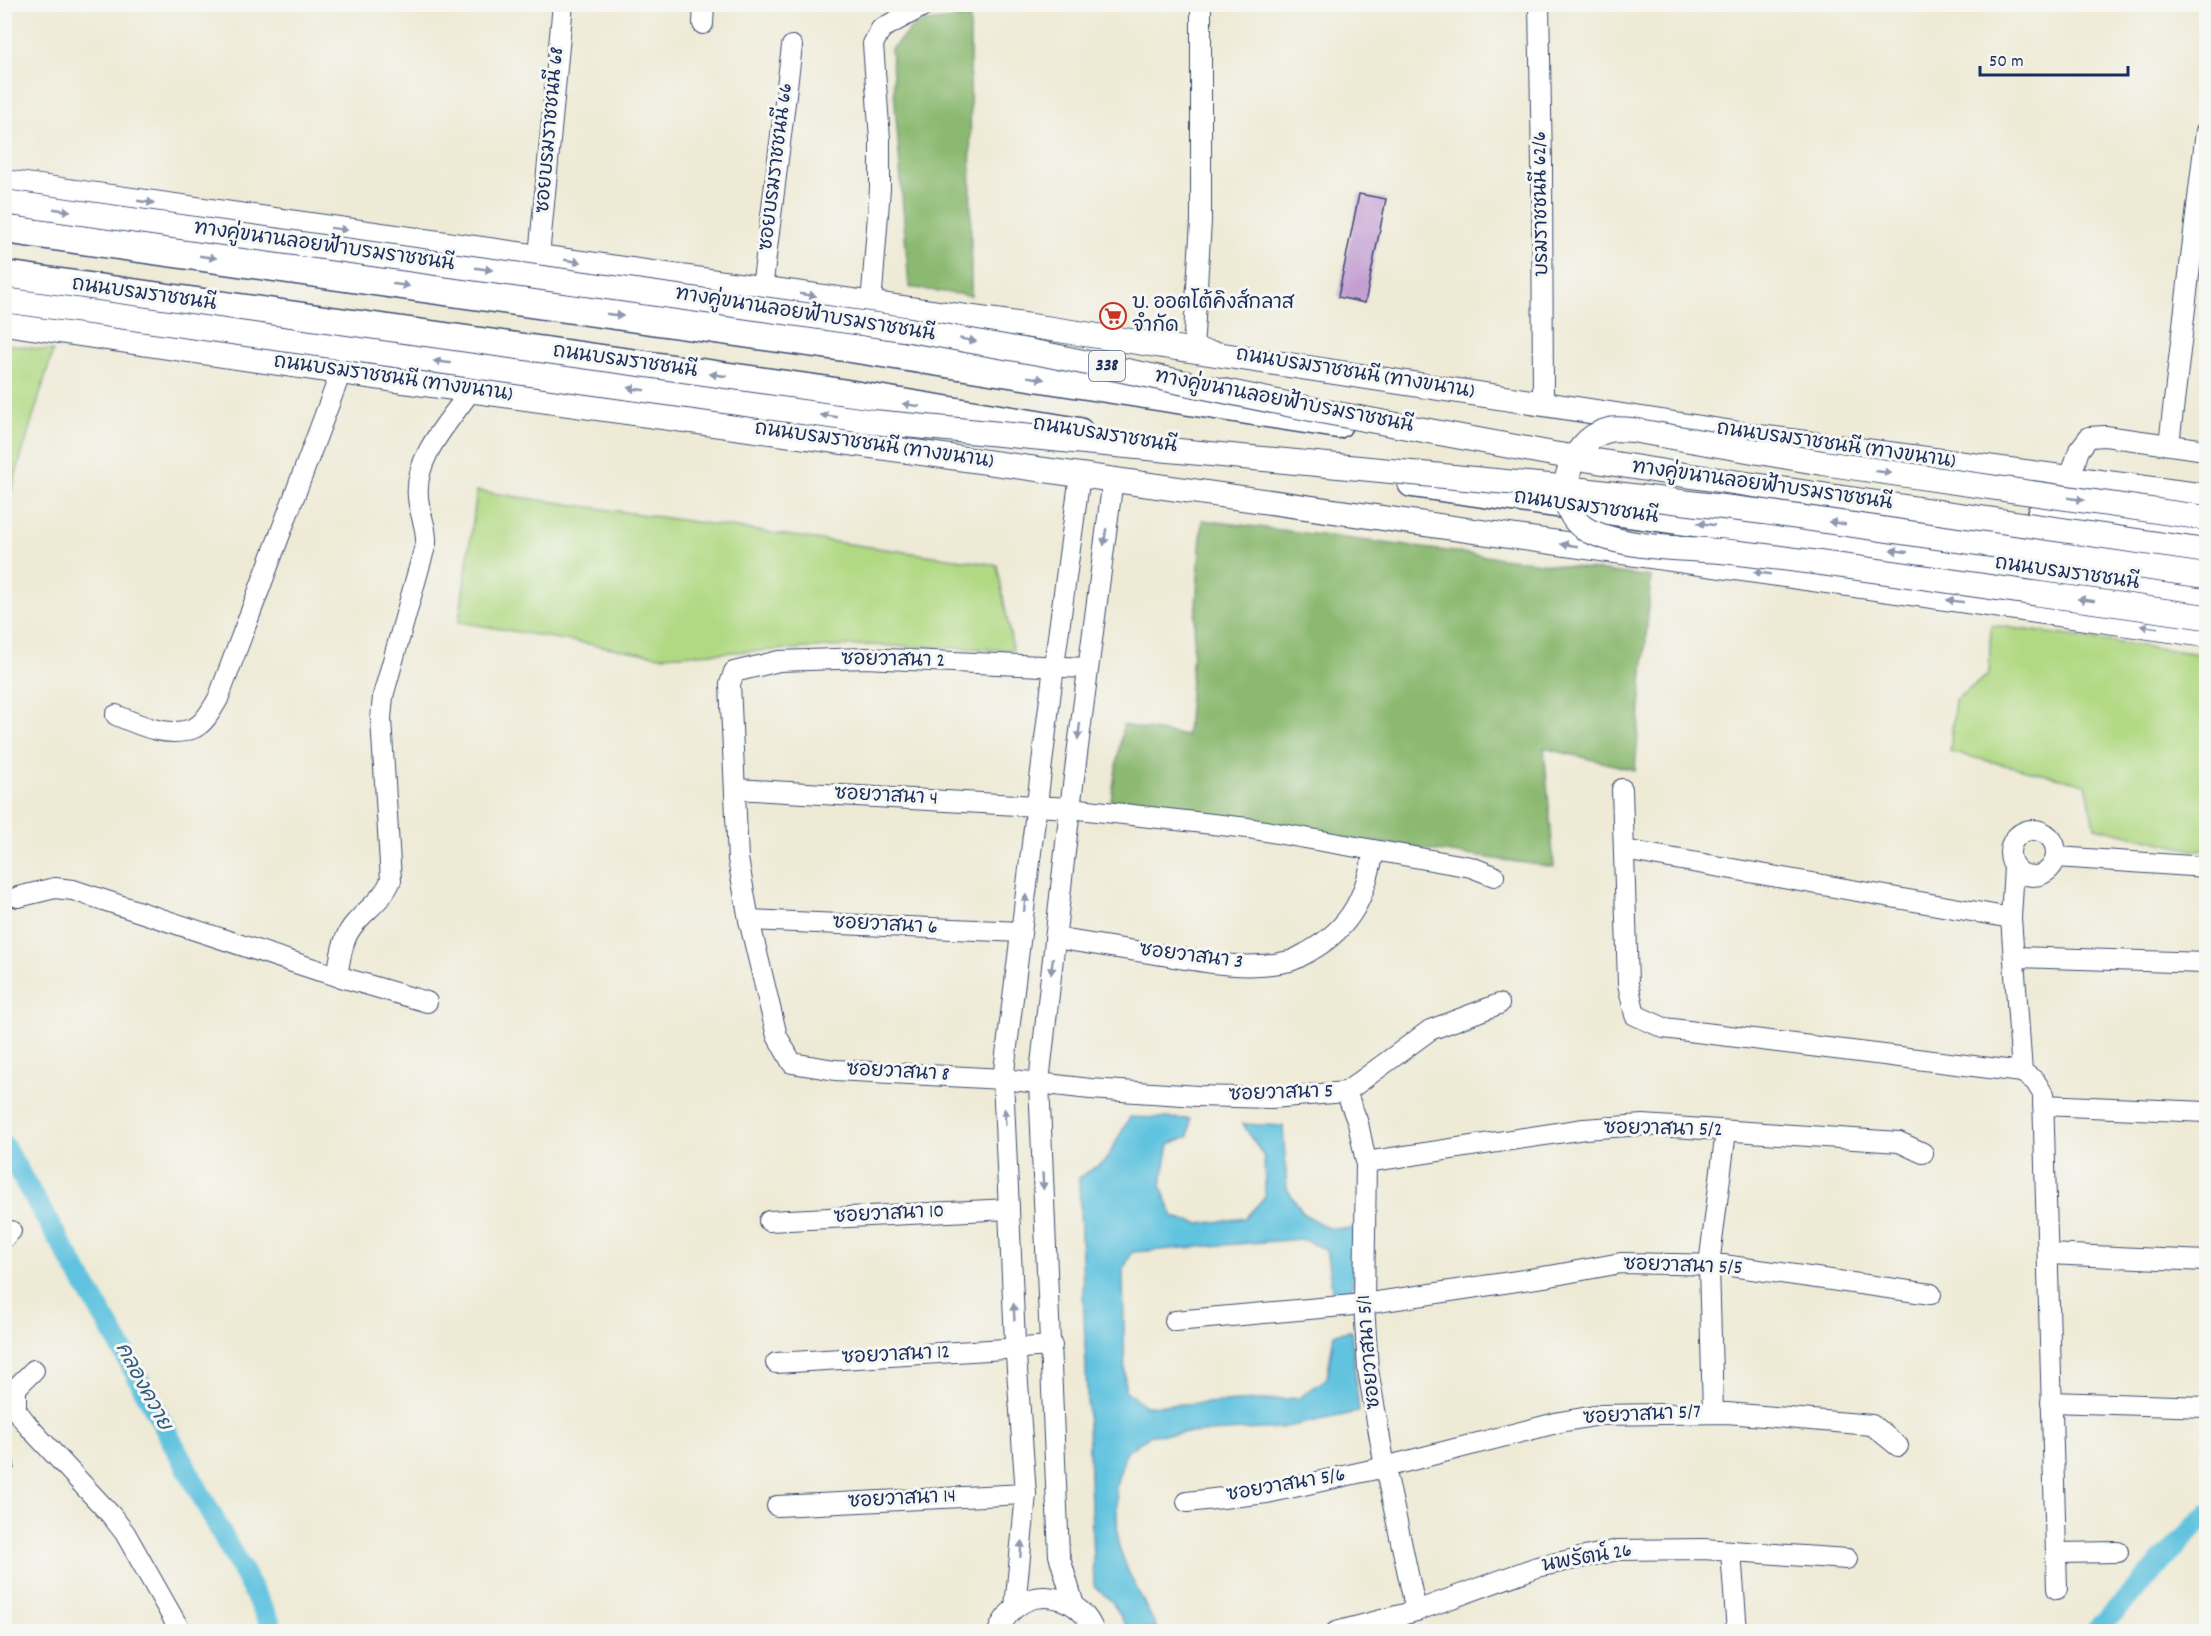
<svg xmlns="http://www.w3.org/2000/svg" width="2211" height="1636" font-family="Dekko,'Playpen Sans Thai',sans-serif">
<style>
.green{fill:#b1d983;stroke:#668470;stroke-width:1.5}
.forest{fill:#8cb971;stroke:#547468;stroke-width:1.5}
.water{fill:#60c3df;stroke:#3e799e;stroke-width:1.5}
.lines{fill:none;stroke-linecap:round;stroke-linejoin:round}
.canal{stroke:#60c3df;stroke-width:21}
.building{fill:#c39fd2}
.minor-casing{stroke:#3b4b70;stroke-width:22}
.major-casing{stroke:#3b4b70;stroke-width:26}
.highway-casing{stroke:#3b4b70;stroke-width:31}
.minor{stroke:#fff;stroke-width:20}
.major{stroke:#fff;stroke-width:24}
.highway{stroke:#fff;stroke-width:28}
.major-bridge-casing{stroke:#3b4b70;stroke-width:26;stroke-linecap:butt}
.major-bridge{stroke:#fff;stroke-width:24}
.oneway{fill:#8d97ae}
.labels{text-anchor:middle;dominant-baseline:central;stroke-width:6;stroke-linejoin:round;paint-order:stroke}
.shield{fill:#f6f6f2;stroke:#5d6b8a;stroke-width:1.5}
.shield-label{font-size:18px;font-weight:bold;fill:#1b2f5e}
.street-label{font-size:20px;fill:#1b2f5e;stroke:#f6f6f2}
.poi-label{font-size:20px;fill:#1b2f5e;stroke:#f6f6f2;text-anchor:start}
.water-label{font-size:21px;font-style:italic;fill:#305b85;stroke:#f6f6f2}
</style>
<rect width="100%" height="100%" fill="#f6f6f2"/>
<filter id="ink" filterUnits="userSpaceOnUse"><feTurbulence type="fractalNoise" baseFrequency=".0167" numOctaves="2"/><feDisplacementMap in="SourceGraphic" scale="12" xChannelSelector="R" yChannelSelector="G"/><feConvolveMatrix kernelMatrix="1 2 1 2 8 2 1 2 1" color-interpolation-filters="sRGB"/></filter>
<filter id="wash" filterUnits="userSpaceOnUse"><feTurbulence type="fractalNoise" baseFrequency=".008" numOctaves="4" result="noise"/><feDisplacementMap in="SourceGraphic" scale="24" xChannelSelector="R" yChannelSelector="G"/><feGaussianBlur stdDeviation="1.35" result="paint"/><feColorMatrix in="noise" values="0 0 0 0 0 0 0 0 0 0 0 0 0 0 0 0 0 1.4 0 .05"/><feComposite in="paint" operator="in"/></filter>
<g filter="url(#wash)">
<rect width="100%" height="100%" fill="#eeead5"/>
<!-- green -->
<g class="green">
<path d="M5 344 53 351 5 510 4 344Z"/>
<path d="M477 491 997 565 1013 650 867 645 660 656 459 622Z"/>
<path d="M1991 625 2206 655V850H2192L2095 827 2086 784 1950 752 1955 700 1989 674Z"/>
</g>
<!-- forest -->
<g class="forest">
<path d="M970 17 971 296 909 287 891 49 917 23Z"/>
<path d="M1202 520 1651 577 1635 770 1544 748 1554 867 1110 806 1123 725 1187 736Z"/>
</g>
<!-- water -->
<path class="water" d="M1130 1117 1190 1119 1189 1136 1169 1144 1161 1186 1173 1217 1200 1224 1245 1218 1265 1197 1264 1157 1243 1124 1283 1126 1287 1189 1303 1213 1327 1228 1355 1229 1352 1296 1333 1295 1326 1250 1302 1239 1132 1252 1123 1270 1125 1390 1145 1406 1299 1398 1327 1378 1334 1334 1351 1331 1359 1412 1281 1428 1151 1435 1126 1452 1116 1485 1118 1544 1128 1571 1157 1629H1128L1113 1603 1094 1586 1079 1178 1106 1160Z"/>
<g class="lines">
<!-- canal -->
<g class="canal">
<path d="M4 1146 115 1336 275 1632"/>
<path d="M2095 1632 2206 1515"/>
</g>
</g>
<g id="blocks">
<!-- building -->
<path class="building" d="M1359 194 1386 199 1365 303 1338 297Z"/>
</g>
</g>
<g filter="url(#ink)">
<use href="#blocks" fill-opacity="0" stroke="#3b4b70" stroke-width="1.5"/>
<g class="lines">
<defs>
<g id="minor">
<path d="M1539 4 1542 164 1543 403"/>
<path d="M703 24 704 4"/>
<path d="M539 256 563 4"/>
<path d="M762 289 792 46"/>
<path d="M871 305 880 188V139L873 44 881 29 927 4"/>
<path d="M1193 350 1201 221V4"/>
<path d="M2169 444 2206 131"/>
<path d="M2070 478 2079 450 2089 437 2105 436 2206 450"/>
<path d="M1087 668 865 658 779 661 734 672 730 684 738 859 749 920 777 1036 792 1063 835 1070 1003 1079 1090 1089 1198 1096 1271 1098 1346 1092 1430 1030 1499 1004"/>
<path d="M116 715C139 725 169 739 194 728 205 723 212 709 218 699L341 372"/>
<path d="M735 789 1070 808 1248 828 1471 867 1494 876"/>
<path d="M1622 789 1628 984 1635 1015 1664 1028 2022 1072"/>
<circle cx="2033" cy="853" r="23"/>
<path d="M1624 850 2011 918"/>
<path d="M2057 857 2206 867"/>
<path d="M2014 867 2011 918 2022 1072 2035 1081 2043 1094 2057 1589"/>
<path d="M18 897 55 888 73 890 320 971 427 1002"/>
<path d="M749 920 1021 932"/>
<path d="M1055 938C1091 944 1127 950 1163 955 1204 962 1248 971 1290 961 1297 959 1304 954 1310 951 1352 927 1365 896 1374 851"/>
<path d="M2014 957 2206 963"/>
<path d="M337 976C340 960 342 940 352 927 365 910 383 900 391 880L381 719 383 696 426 543C427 526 419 513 418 497 414 456 450 421 471 390"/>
<path d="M1346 1092 1358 1123 1366 1162 1364 1304 1368 1370 1385 1467 1416 1611"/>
<path d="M2043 1105 2206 1112"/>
<path d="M1366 1162 1584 1129 1643 1125 1899 1142 1923 1153"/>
<path d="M769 1221 1009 1209"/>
<path d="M4 1238 11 1231"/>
<path d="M2048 1254 2206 1261"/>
<path d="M1175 1321 1364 1304 1550 1276 1621 1263 1723 1265 1931 1294"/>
<path d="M776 1363 1052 1346"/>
<path d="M34 1370 16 1388V1410L30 1428 111 1515 125 1533 181 1632"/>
<path d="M2051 1402 2206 1407"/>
<path d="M1713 1413 1709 1265 1726 1131"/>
<path d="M4 1464V1465"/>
<path d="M1187 1502 1267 1493 1385 1467 1560 1422 1600 1415 1727 1413 1872 1425 1898 1446"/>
<path d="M777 1506 1026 1494"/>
<path d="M1731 1552 1737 1632"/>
<path d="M2056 1553 2118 1552"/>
<path d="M1074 1605 1059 1555 1039 1082 1070 808 1113 479"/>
<path d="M1015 1607 1026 1494 1015 1342 1003 1079 1054 666 1080 475"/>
<path d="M998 1632C1002 1623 1006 1615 1014 1609 1040 1585 1083 1599 1094 1632"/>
<path d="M1336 1632 1416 1611 1537 1567 1618 1550 1703 1549 1847 1559"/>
</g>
<g id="major">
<path d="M4 182 1052 329 1753 436 2206 496"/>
<path d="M4 323 395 380 1080 475 2206 635"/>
</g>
<g id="highway">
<path d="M4 229 844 347 1338 424"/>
<path d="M4 275 822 390 1079 432"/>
<path d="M1412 483 2206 593"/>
<path d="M2041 515 2206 538"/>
</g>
</defs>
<!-- minor casing -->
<use href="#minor" class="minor-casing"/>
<!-- major casing -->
<use href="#major" class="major-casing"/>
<!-- highway casing -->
<use href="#highway" class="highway-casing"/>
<!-- minor -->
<use href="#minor" class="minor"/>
<!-- major -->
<use href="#major" class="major"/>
<!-- highway -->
<use href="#highway" class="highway"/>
<defs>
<g id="major-bridge">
<path d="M4 202 904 329 1044 354 1321 411 1553 454 1671 473 2206 551"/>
<path d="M4 300 873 422 1549 486 1764 512 2206 576"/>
<path d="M2206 518 1823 463 1632 430C1625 430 1616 428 1609 430 1567 439 1546 512 1591 532 1636 551 1691 547 1739 553 1839 564 1940 580 2040 594 2096 601 2151 609 2206 617"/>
</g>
</defs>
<!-- major-bridge casing -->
<use href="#major-bridge" class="major-bridge-casing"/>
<!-- major-bridge -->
<use href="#major-bridge" class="major-bridge"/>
</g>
<!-- one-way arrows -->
<defs><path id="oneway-solid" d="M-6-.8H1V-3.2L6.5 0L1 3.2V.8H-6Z" transform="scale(1.5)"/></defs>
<g class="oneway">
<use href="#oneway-solid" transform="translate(146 202) rotate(8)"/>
<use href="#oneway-solid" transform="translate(62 210) rotate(8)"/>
<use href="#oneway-solid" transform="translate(339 229) rotate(7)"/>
<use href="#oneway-solid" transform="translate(208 257) rotate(8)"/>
<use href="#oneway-solid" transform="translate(573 261) rotate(8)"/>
<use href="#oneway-solid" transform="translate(484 269) rotate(8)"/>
<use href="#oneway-solid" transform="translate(401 285) rotate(8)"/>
<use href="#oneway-solid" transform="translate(808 295) rotate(8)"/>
<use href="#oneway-solid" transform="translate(615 315) rotate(8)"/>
<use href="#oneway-solid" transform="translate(968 340) rotate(10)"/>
<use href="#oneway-solid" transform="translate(442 362) rotate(-172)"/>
<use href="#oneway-solid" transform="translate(718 375) rotate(-172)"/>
<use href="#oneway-solid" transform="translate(1036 378) rotate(9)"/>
<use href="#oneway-solid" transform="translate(636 389) rotate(-172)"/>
<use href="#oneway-solid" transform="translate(911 405) rotate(-171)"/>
<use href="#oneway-solid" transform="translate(829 416) rotate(-172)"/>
<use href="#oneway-solid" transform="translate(1883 472) rotate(8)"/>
<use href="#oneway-solid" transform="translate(2076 499) rotate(8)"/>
<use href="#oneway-solid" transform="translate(1837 523) rotate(-172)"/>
<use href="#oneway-solid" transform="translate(1706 524) rotate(-172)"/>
<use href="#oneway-solid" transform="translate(1105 537) rotate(98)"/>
<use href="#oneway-solid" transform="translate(1569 545) rotate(-172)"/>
<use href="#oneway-solid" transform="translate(1899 551) rotate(-172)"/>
<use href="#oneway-solid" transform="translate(1762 573) rotate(-172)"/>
<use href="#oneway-solid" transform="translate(2086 600) rotate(-172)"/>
<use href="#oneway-solid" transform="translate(1955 601) rotate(-172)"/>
<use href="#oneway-solid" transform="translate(2149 627) rotate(-172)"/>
<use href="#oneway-solid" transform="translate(1079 731) rotate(97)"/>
<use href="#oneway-solid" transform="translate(1025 903) rotate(-83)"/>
<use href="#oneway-solid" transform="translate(1052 966) rotate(96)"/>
<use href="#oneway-solid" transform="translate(1005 1117) rotate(-93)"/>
<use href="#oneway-solid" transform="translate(1043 1181) rotate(87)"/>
<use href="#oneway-solid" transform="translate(1014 1312) rotate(-93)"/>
<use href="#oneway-solid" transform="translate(1021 1549) rotate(-85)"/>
</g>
</g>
<!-- icons -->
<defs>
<symbol id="supermarket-ring" viewBox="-11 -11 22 22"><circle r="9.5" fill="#f6f6f2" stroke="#c8321e" stroke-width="1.5"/><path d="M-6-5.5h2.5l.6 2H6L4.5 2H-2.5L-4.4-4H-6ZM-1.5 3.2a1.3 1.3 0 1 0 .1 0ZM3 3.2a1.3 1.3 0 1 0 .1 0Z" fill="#c8321e"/></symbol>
</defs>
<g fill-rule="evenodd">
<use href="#supermarket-ring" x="1098" y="301" width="30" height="30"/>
</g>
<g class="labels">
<!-- shield labels -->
<rect class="shield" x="1089" y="351" width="36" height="30" rx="4.5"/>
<g class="shield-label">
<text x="1107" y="366">338</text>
</g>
<!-- street labels -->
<g class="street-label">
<text transform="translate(551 130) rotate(-85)">ซอยบรมราชชนนี 68</text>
<text transform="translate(777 167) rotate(-83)">ซอยบรมราชชนนี 66</text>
<text transform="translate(1542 204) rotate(-91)">บรมราชชนนี 62/6</text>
<text transform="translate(324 247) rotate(8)">ทางคู่ขนานลอยฟ้าบรมราชชนนี</text>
<text transform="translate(144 295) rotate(8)">ถนนบรมราชชนนี</text>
<text transform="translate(805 315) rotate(9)">ทางคู่ขนานลอยฟ้าบรมราชชนนี</text>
<text transform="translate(625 362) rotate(8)">ถนนบรมราชชนนี</text>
<text transform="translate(1355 374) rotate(9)">ถนนบรมราชชนนี (ทางขนาน)</text>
<text transform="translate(393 379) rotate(8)">ถนนบรมราชชนนี (ทางขนาน)</text>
<text transform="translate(1284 402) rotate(11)">ทางคู่ขนานลอยฟ้าบรมราชชนนี</text>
<text transform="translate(1105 436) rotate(9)">ถนนบรมราชชนนี</text>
<text transform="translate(874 446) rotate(8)">ถนนบรมราชชนนี (ทางขนาน)</text>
<text transform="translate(1836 446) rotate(8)">ถนนบรมราชชนนี (ทางขนาน)</text>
<text transform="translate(1762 486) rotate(8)">ทางคู่ขนานลอยฟ้าบรมราชชนนี</text>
<text transform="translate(1586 508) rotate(8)">ถนนบรมราชชนนี</text>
<text transform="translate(2067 574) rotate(8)">ถนนบรมราชชนนี</text>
<text transform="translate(893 661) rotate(1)">ซอยวาสนา 2</text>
<text transform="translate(886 797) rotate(3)">ซอยวาสนา 4</text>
<text transform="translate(885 926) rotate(3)">ซอยวาสนา 6</text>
<text transform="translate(1191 957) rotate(7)">ซอยวาสนา 3</text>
<text transform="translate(898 1073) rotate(3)">ซอยวาสนา 8</text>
<text transform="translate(1281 1094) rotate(-2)">ซอยวาสนา 5</text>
<text transform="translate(1663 1130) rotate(1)">ซอยวาสนา 5/2</text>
<text transform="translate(889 1215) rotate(-3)">ซอยวาสนา 10</text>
<text transform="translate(1683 1267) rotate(2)">ซอยวาสนา 5/5</text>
<text transform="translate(1370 1352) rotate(-95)">ซอยวาสนา 5/1</text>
<text transform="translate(896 1356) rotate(-3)">ซอยวาสนา 12</text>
<text transform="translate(1642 1416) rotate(-3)">ซอยวาสนา 5/7</text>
<text transform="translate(1286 1486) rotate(-10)">ซอยวาสนา 5/6</text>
<text transform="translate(902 1500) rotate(-3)">ซอยวาสนา 14</text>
<text transform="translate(1587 1559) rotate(-10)">นพรัตน์ 26</text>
</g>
<!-- poi labels -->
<g class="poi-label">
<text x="1132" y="304">บ. ออตโต้คิงส์กลาส<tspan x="1132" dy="23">จำกัด</tspan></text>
</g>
<!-- water labels -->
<g class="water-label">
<text transform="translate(142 1387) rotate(62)">คลองควาย</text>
</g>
</g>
<!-- margin -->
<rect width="2211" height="1636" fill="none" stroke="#f6f6f2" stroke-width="24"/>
<!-- scale -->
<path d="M1980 66v9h148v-9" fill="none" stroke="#1b2f5e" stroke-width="3"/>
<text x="1989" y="66" font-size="18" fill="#1b2f5e" stroke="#f6f6f2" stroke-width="4.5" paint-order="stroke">50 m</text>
</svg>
